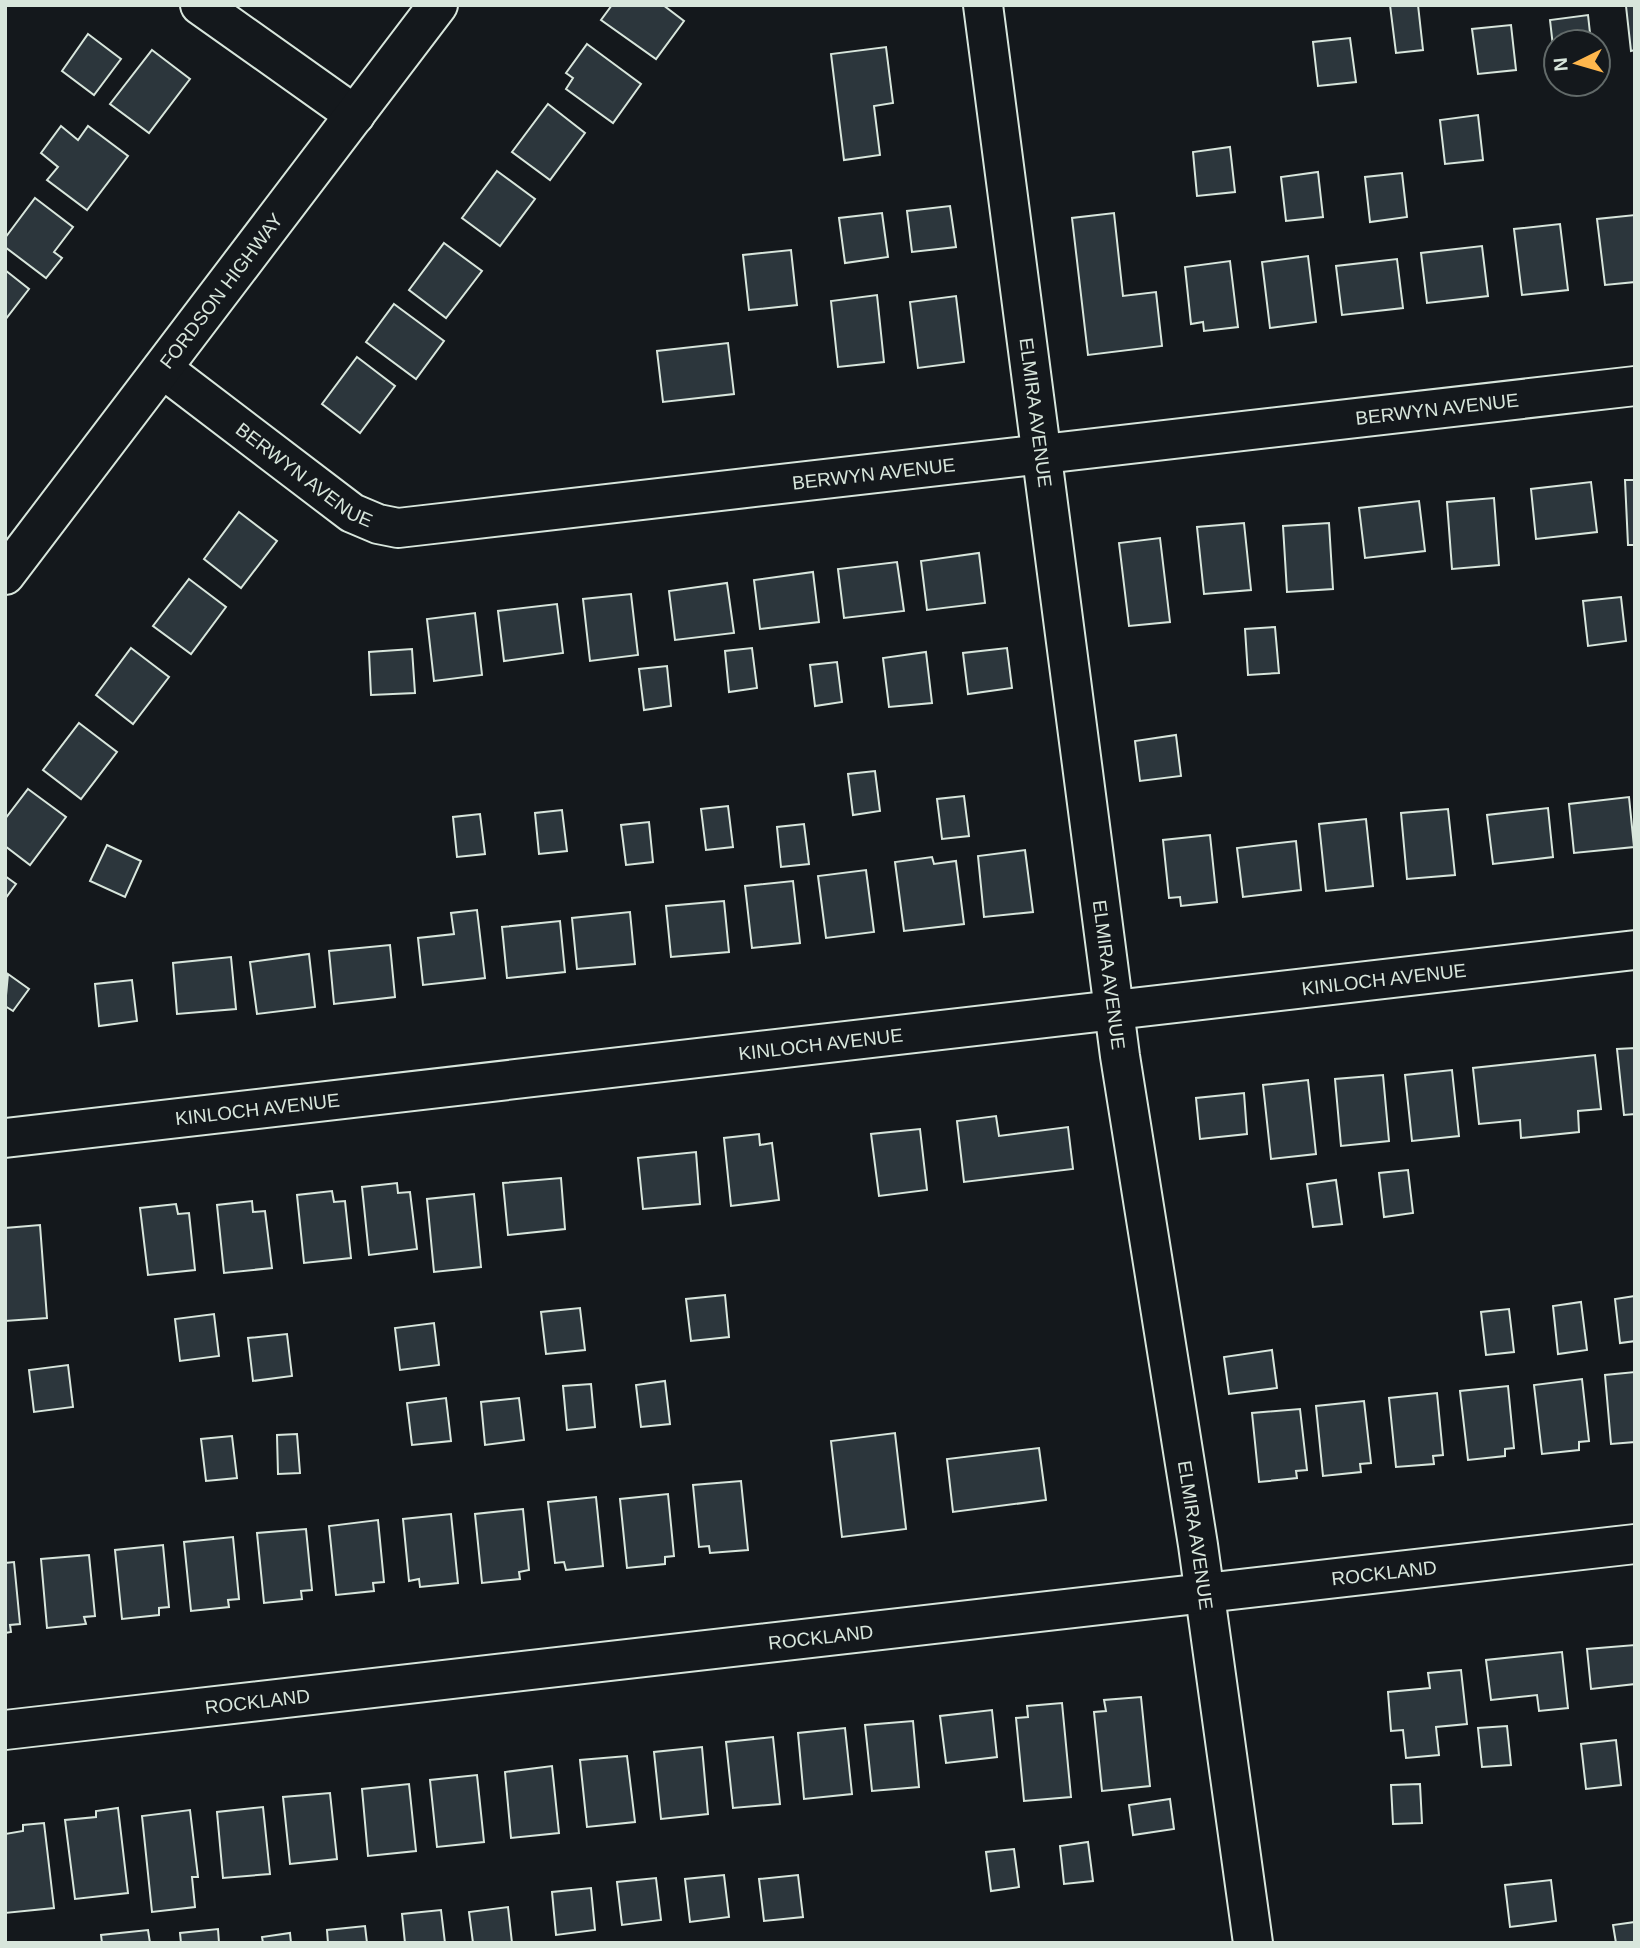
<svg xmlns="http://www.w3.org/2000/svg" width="1640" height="1948" font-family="Helvetica,sans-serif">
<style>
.building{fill:#2c363c;stroke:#d8e6dc;stroke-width:2}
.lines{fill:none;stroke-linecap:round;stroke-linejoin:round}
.minor-casing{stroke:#d8e6dc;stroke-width:42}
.minor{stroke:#14181c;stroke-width:38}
.labels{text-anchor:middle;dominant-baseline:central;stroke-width:5;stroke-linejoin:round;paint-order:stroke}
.street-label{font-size:19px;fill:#d8e6dc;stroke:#14181c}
</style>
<rect width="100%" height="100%" fill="#14181c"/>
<!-- building -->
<g class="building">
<path d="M612 5H663L684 21 656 59 601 20Z"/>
<path d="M1390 5H1418L1423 50 1396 53Z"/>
<path d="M1635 5V50L1631 51 1626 6Z"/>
<path d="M1588 15 1591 42H1556L1555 64 1550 20Z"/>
<path d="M1511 25 1516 70 1478 74 1472 29Z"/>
<path d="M88 34 121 59 94 95 62 71Z"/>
<path d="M1350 38 1356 82 1318 86 1313 42Z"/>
<path d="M587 44 641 84 613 123 566 89 573 78 566 73Z"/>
<path d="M886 47 893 103 874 106 880 155 844 160 831 54Z"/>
<path d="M152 50 190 79 149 133 110 104Z"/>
<path d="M548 104 585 133 550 180 512 152Z"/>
<path d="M1478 115 1483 160 1445 164 1440 120Z"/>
<path d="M61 126 78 140 88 126 128 156 87 210 47 180 58 167 41 153Z"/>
<path d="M1230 147 1235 192 1197 196 1193 152Z"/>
<path d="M497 171 535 199 500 246 462 218Z"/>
<path d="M1318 172 1323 217 1286 221 1281 177Z"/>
<path d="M1402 173 1407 217 1370 222 1365 177Z"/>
<path d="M35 198 73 227 54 252 62 258 46 278 5 247V238Z"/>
<path d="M950 206 956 247 912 252 907 211Z"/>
<path d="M882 213 888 257 845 263 839 218Z"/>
<path d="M1114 213 1123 296 1156 292 1162 346 1088 355 1072 218Z"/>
<path d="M1635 215V282L1605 285 1597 219Z"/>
<path d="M1560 224 1568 290 1522 295 1514 229Z"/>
<path d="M444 243 482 271 446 318 409 290Z"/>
<path d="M1482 246 1488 296 1427 303 1421 253Z"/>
<path d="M791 250 797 305 749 310 743 255Z"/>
<path d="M1308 256 1316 322 1270 328 1262 262Z"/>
<path d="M1397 259 1403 308 1342 315 1336 266Z"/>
<path d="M1230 261 1238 327 1204 331 1203 322 1191 324 1185 267Z"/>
<path d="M5 270 29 289 5 320Z"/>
<path d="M877 295 884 362 838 367 831 301Z"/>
<path d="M956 296 964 362 918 368 910 302Z"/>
<path d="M394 304 444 341 416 379 366 342Z"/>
<path d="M728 343 734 394 663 402 657 351Z"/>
<path d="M357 357 395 386 360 433 322 404Z"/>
<path d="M1625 480H1635V545H1628Z"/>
<path d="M1591 482 1597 532 1536 539 1531 489Z"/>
<path d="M1494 498 1499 565 1452 569 1447 502Z"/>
<path d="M1419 501 1425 551 1365 558 1359 508Z"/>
<path d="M239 512 277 541 241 588 204 559Z"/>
<path d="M1244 523 1251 590 1204 594 1197 527Z"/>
<path d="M1329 523 1333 589 1287 592 1283 526Z"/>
<path d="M1160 538 1170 622 1129 626 1119 543Z"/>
<path d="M979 553 985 603 927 610 921 561Z"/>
<path d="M897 562 904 611 844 618 838 569Z"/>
<path d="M813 572 819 622 760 629 754 580Z"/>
<path d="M189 579 226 607 191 654 153 626Z"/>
<path d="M727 583 734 633 675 640 669 591Z"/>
<path d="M631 594 638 655 590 661 583 599Z"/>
<path d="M1621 597 1626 641 1588 646 1583 601Z"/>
<path d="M557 604 563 653 504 661 498 611Z"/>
<path d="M475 613 482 675 434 681 427 619Z"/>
<path d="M1275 627 1279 673 1248 675 1245 629Z"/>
<path d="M131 648 169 677 133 724 96 695Z"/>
<path d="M752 648 757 688 729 692 725 651Z"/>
<path d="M1007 648 1012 688 968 694 963 653Z"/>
<path d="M412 649 415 693 371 695 369 652Z"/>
<path d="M926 652 932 703 889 707 883 658Z"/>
<path d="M837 662 842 702 815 706 810 665Z"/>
<path d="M667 666 671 706 644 710 639 669Z"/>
<path d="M79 723 117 752 81 799 43 770Z"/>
<path d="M1176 735 1181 776 1140 781 1135 741Z"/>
<path d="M875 771 880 811 853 815 848 774Z"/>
<path d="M28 789 66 817 30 865 5 846V819Z"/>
<path d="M964 796 969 836 942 839 937 799Z"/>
<path d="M1629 797 1634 847 1574 853 1569 804Z"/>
<path d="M728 806 733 847 706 850 701 809Z"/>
<path d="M1548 808 1553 857 1493 864 1487 815Z"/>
<path d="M1448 809 1455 875 1407 879 1401 813Z"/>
<path d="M562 810 567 851 539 854 535 813Z"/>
<path d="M480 814 485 854 457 857 453 817Z"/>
<path d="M1366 819 1373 886 1326 891 1319 824Z"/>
<path d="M649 822 653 862 626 865 621 825Z"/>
<path d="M804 824 809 864 781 867 777 827Z"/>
<path d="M1210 835 1217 902 1181 906 1180 897 1169 898 1163 840Z"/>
<path d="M1296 841 1301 890 1243 897 1237 848Z"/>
<path d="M107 845 141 861 125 897 90 881Z"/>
<path d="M1025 850 1033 912 984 917 978 856Z"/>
<path d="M932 857 934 864 956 861 964 924 904 931 895 862Z"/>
<path d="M866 870 874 932 826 938 818 876Z"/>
<path d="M5 876 16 884 5 899Z"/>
<path d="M793 881 800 943 752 948 745 886Z"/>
<path d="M724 901 729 952 671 957 666 906Z"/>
<path d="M477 910 485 978 423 985 418 938 454 934 451 913Z"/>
<path d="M630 912 635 964 577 969 572 918Z"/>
<path d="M560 921 565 972 507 978 502 927Z"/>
<path d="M390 945 395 997 334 1004 329 951Z"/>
<path d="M309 954 315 1007 257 1014 250 962Z"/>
<path d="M231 957 236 1009 177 1014 173 963Z"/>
<path d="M8 974 29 989 13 1011 5 1006Z"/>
<path d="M132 980 137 1021 99 1026 95 984Z"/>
<path d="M1635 1048V1114L1624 1115 1617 1049Z"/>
<path d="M1595 1055 1601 1109 1578 1111 1579 1132 1521 1138 1520 1120 1479 1124 1473 1068Z"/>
<path d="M1452 1070 1459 1136 1412 1141 1405 1075Z"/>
<path d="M1383 1075 1389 1141 1341 1146 1335 1079Z"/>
<path d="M1308 1080 1316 1154 1271 1159 1263 1085Z"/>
<path d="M1244 1093 1247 1134 1200 1139 1196 1098Z"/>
<path d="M996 1116 999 1136 1068 1127 1073 1169 964 1182 957 1121Z"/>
<path d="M920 1129 927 1190 879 1196 871 1134Z"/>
<path d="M759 1134 760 1145 772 1143 779 1200 731 1206 724 1138Z"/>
<path d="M696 1152 700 1204 643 1209 638 1158Z"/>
<path d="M1408 1170 1413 1213 1384 1217 1379 1173Z"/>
<path d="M561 1178 565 1229 508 1235 503 1183Z"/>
<path d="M1336 1180 1342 1224 1313 1227 1307 1184Z"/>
<path d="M397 1183 398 1193 410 1192 417 1249 369 1255 362 1187Z"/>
<path d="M332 1191 334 1202 345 1201 351 1258 304 1263 297 1195Z"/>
<path d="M474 1194 481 1267 434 1272 427 1199Z"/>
<path d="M252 1201 253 1212 265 1211 272 1268 224 1273 217 1205Z"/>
<path d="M176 1204 178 1214 189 1213 195 1270 148 1275 140 1208Z"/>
<path d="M40 1225 47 1318 5 1321V1228Z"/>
<path d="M725 1295 729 1337 691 1341 686 1299Z"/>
<path d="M1635 1296V1341L1620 1343 1615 1299Z"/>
<path d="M1581 1302 1587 1350 1558 1354 1553 1306Z"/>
<path d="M580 1308 585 1350 546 1354 541 1312Z"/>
<path d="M1509 1309 1514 1352 1486 1355 1481 1312Z"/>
<path d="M214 1314 219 1356 180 1361 175 1319Z"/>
<path d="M434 1323 439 1365 400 1370 395 1328Z"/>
<path d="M287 1334 292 1376 253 1381 248 1338Z"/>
<path d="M1272 1350 1277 1388 1229 1394 1224 1357Z"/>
<path d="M68 1365 73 1407 34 1412 29 1370Z"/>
<path d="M1635 1372V1442L1611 1444 1605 1375Z"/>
<path d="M1582 1379 1589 1441 1579 1442V1450L1542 1454 1534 1385Z"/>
<path d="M665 1381 670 1424 641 1427 636 1385Z"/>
<path d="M591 1384 595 1427 567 1430 563 1386Z"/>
<path d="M1508 1386 1514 1448 1505 1449V1456L1468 1460 1460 1391Z"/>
<path d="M1437 1393 1443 1455 1433 1456 1434 1464 1396 1467 1389 1398Z"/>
<path d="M446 1398 451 1441 412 1445 407 1403Z"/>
<path d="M519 1398 524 1440 485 1445 481 1402Z"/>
<path d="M1364 1401 1371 1463 1360 1464 1361 1472 1323 1476 1316 1406Z"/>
<path d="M1300 1409 1307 1470 1296 1471 1297 1478 1259 1482 1252 1413Z"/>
<path d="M895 1433 906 1529 842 1537 831 1441Z"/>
<path d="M297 1434 300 1473 278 1474 277 1435Z"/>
<path d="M232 1436 237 1478 206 1481 201 1439Z"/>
<path d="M1039 1448 1046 1500 953 1512 947 1459Z"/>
<path d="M741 1481 748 1550 710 1553 709 1546 699 1547 693 1485Z"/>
<path d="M668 1494 674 1556 665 1557V1564L627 1568 620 1499Z"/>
<path d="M596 1497 603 1566 566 1570 564 1562 555 1563 548 1502Z"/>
<path d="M523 1509 529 1570 519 1572 520 1579 482 1583 475 1514Z"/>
<path d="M451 1514 458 1583 420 1587 419 1579 409 1581 403 1519Z"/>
<path d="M378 1520 384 1582 373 1583 374 1591 336 1595 329 1526Z"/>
<path d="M306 1529 312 1590 301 1591 302 1599 264 1603 257 1533Z"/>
<path d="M233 1537 239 1599 228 1600 229 1607 191 1611 184 1542Z"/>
<path d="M163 1545 169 1607 159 1608V1615L122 1619 115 1550Z"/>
<path d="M89 1555 95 1616 84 1617 86 1624 47 1628 41 1559Z"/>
<path d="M14 1562 20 1624 10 1625 11 1632 5 1633V1563Z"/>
<path d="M1635 1645V1684L1591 1689 1587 1649Z"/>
<path d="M1562 1652 1568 1708 1539 1711 1537 1695 1491 1700 1486 1660Z"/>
<path d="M1461 1670 1467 1724 1436 1727 1439 1755 1406 1758 1403 1730 1391 1731 1388 1692 1430 1688 1428 1673Z"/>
<path d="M1141 1697 1150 1786 1102 1791 1094 1712 1106 1711 1104 1700Z"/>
<path d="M1062 1703 1071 1797 1024 1801 1016 1718 1028 1717 1027 1706Z"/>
<path d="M992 1710 997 1757 946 1763 940 1716Z"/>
<path d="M913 1721 919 1787 872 1791 865 1725Z"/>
<path d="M1507 1726 1511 1765 1482 1767 1478 1728Z"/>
<path d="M845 1728 852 1794 804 1799 798 1733Z"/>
<path d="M773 1737 780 1804 733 1808 726 1742Z"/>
<path d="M1616 1740 1621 1785 1586 1789 1581 1744Z"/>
<path d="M702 1747 708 1814 661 1819 654 1752Z"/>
<path d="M627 1756 635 1822 587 1827 580 1760Z"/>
<path d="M552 1766 559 1833 511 1838 505 1772Z"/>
<path d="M477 1775 484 1842 437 1847 430 1780Z"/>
<path d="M409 1784 416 1851 368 1856 362 1789Z"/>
<path d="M1420 1784 1422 1823 1393 1824 1391 1785Z"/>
<path d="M330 1793 337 1859 290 1864 283 1797Z"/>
<path d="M1170 1799 1174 1829 1133 1835 1129 1805Z"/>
<path d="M263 1807 270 1874 223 1878 217 1812Z"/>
<path d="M118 1808 128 1893 75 1899 65 1820 96 1817V1811Z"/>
<path d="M190 1810 198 1877H192L195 1907 152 1912 142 1816Z"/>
<path d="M44 1823 54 1908 5 1913V1834L23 1831V1825Z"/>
<path d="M1088 1842 1093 1881 1064 1884 1060 1846Z"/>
<path d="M1014 1849 1019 1887 991 1891 986 1852Z"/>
<path d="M724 1875 729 1917 690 1922 685 1879Z"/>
<path d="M798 1875 803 1917 764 1921 759 1879Z"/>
<path d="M656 1878 661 1920 622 1925 617 1882Z"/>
<path d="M1551 1880 1556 1921 1510 1927 1505 1885Z"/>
<path d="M591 1888 595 1930 556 1935 552 1892Z"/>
<path d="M508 1907 512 1943H473L469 1912Z"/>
<path d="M441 1910 445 1943H405L402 1914Z"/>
<path d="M1635 1922V1943H1616L1613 1925Z"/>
<path d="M365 1926 367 1943H328L327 1930Z"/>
<path d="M218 1929 219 1943H181L180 1933Z"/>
<path d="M148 1930 150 1943H102L101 1935Z"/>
<path d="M290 1933 291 1943H263L262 1937Z"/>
</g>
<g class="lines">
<defs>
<g id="minor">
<path d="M200 5 355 115"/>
<path id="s1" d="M983 5 1120 1056 1198 1545 1253 1943"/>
<path id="s2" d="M163 369 352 513 378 524 398 528 1635 386"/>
<path id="s3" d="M5 575 438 5"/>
<path id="s4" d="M5 1138 1635 950"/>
<path id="s5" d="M5 1730 1635 1544"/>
</g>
</defs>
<!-- minor casing -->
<use href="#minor" class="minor-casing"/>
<!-- minor -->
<use href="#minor" class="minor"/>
</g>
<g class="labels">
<!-- street labels -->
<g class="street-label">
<text stroke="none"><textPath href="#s3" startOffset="357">FORDSON HIGHWAY</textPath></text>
<text stroke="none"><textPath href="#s2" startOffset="1332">BERWYN AVENUE</textPath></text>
<text stroke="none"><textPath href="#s1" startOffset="411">ELMIRA AVENUE</textPath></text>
<text stroke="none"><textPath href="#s2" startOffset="177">BERWYN AVENUE</textPath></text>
<text stroke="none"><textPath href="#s2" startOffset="765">BERWYN AVENUE</textPath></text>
<text stroke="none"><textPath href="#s1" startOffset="978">ELMIRA AVENUE</textPath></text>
<text stroke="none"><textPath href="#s4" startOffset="1388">KINLOCH AVENUE</textPath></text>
<text stroke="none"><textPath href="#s4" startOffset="821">KINLOCH AVENUE</textPath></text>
<text stroke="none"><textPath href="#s4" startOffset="254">KINLOCH AVENUE</textPath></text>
<text stroke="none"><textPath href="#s1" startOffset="1545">ELMIRA AVENUE</textPath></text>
<text stroke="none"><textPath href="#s5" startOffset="1388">ROCKLAND</textPath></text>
<text stroke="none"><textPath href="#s5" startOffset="821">ROCKLAND</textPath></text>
<text stroke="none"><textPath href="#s5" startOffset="254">ROCKLAND</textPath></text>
</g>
</g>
<!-- border -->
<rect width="1640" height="1948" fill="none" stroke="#d8e6dc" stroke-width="14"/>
<!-- north arrow -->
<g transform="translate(1577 63) rotate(265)"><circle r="33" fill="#14181c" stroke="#626a69" stroke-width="2"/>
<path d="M0-5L12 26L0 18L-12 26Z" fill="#ffb74d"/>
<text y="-10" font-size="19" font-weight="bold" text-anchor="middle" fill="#d8e6dc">N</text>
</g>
</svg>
